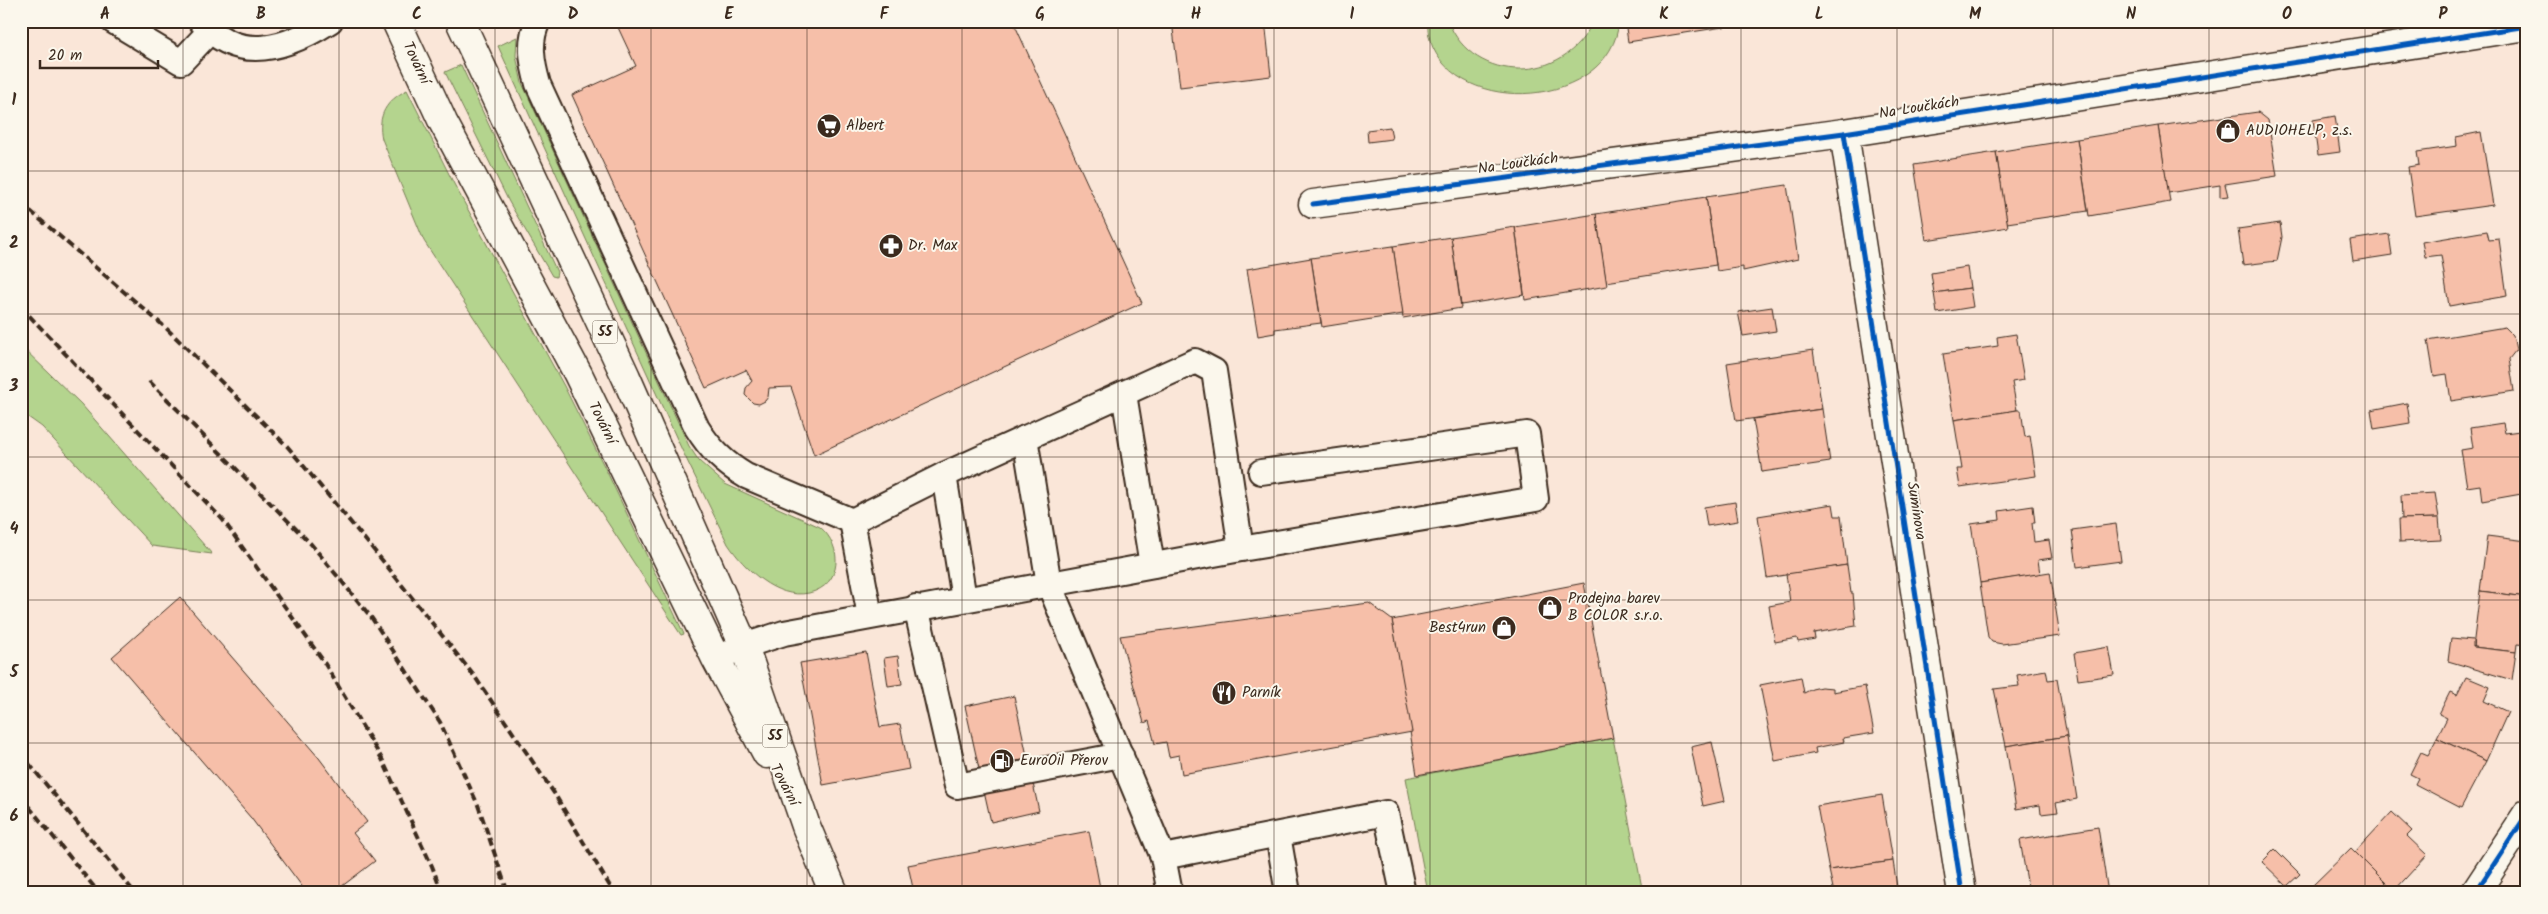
<svg xmlns="http://www.w3.org/2000/svg" width="2548" height="914" font-family="Kalam,sans-serif">
<style>
.green{fill:#b4d48e;stroke:#787f56}
.building{fill:#f6bfa9;stroke:#3b2a1e}
.lines{fill:none;stroke-linecap:round;stroke-linejoin:round}
.service-casing{stroke:#3b2a1e;stroke-width:28}
.minor-casing{stroke:#3b2a1e;stroke-width:31}
.primary-casing{stroke:#3b2a1e;stroke-width:31}
.service{stroke:#fbf7ec;stroke-width:24}
.minor{stroke:#fbf7ec;stroke-width:28}
.primary{stroke:#fbf7ec;stroke-width:28}
.rail{stroke:#3b2a1e;stroke-width:4;stroke-dasharray:8 4;stroke-linecap:butt}
.cycleway-casing{stroke:#fbf7ec;stroke-width:8}
.cycleway{stroke:#0057b8;stroke-width:5}
.grid{fill:none;stroke:#3b2a1e;stroke-width:1;stroke-opacity:0.55}
.labels{text-anchor:middle;dominant-baseline:central;stroke-width:4;stroke-linejoin:round;paint-order:stroke}
.shield{fill:#fbf7ec;stroke:#75685c;stroke-width:1}
.shield-label{font-size:14px;font-weight:bold;fill:#3b2a1e}
.street-label{font-size:15px;fill:#3b2a1e;stroke:#fbf7ec}
.poi-label{font-size:15px;fill:#3b2a1e;stroke:#fbf7ec;text-anchor:start}
.neatline{fill:none;stroke:#3b2a1e;stroke-width:2}
.grid-label{font-size:16px;text-anchor:middle;font-weight:bold;fill:#3b2a1e}
</style>
<rect width="100%" height="100%" fill="#fae6d8"/>
<filter id="ink" filterUnits="userSpaceOnUse"><feTurbulence type="fractalNoise" baseFrequency=".02" numOctaves="2"/><feDisplacementMap in="SourceGraphic" scale="10" xChannelSelector="R" yChannelSelector="G"/><feConvolveMatrix kernelMatrix="1 2 1 2 8 2 1 2 1" color-interpolation-filters="sRGB"/></filter>
<g filter="url(#ink)">
<!-- green -->
<g class="green">
<path d="M1427 21H1448C1473 85 1565 85 1593 21H1619C1612 108 1456 120 1430 40 1428 34 1428 27 1427 21Z"/>
<path d="M517 37 516 56 522 83 689 446 699 461 725 484 820 527C843 546 843 585 809 593 776 600 744 568 728 544L682 450 498 46Z"/>
<path d="M461 65 557 272 556 277 552 276 509 202 445 72Z"/>
<path d="M407 90 454 184 564 386 608 474 684 634 681 635 424 241 382 139C377 115 386 101 407 90Z"/>
<path d="M21 346 81 404 212 554 152 546 42 427 21 412Z"/>
<path d="M1613 738 1643 893H1428L1406 778Z"/>
</g>
<!-- building -->
<g class="building">
<path d="M615 21H1013L1142 303 814 455 791 387 769 388 768 397 765 401 759 404 753 403 745 395 746 388 752 381 746 370 706 388 572 95 636 66Z"/>
<path d="M1172 21H1265L1271 76 1180 87Z"/>
<path d="M1625 21H1761L1628 42Z"/>
<path d="M2258 112 2268 120 2277 176 2225 184 2228 196 2220 197V185L2168 193 2158 126Z"/>
<path d="M2335 116 2340 152 2318 155 2313 120Z"/>
<path d="M2158 126 2170 202 2089 216 2077 139Z"/>
<path d="M1390 127 1392 139 1368 142 1367 130Z"/>
<path d="M2481 132 2493 205 2415 216 2408 167 2419 165 2417 152 2457 146 2456 137Z"/>
<path d="M2077 139 2088 211 2007 223 1996 152Z"/>
<path d="M1996 152 2008 227 1926 240 1914 165Z"/>
<path d="M1787 185 1798 259 1743 271V267L1717 271 1706 197Z"/>
<path d="M1706 197 1716 265 1606 282 1596 214Z"/>
<path d="M1596 214 1607 286 1525 300 1515 227Z"/>
<path d="M2280 223 2282 237 2277 261 2243 265 2238 229Z"/>
<path d="M1515 227 1524 295 1461 305 1451 237Z"/>
<path d="M2487 231 2489 240 2499 239 2507 296 2449 306 2441 255 2425 257 2422 242Z"/>
<path d="M2389 234 2392 255 2353 261 2350 240Z"/>
<path d="M1451 237 1461 308 1403 318 1393 246Z"/>
<path d="M1393 246 1403 314 1322 327 1311 258Z"/>
<path d="M1311 258 1321 323 1275 329V333L1258 336 1247 269Z"/>
<path d="M1967 267 1970 288 1934 293 1931 273Z"/>
<path d="M1970 288 1973 307 1937 313 1934 293Z"/>
<path d="M1772 307 1776 331 1743 336 1738 312Z"/>
<path d="M2505 327 2513 335 2516 350 2509 359 2514 391 2451 401 2447 374 2434 376 2428 340Z"/>
<path d="M2016 334 2024 380 2012 382 2017 410 1954 420 1943 354 1998 346 1997 337Z"/>
<path d="M1813 350 1822 409 1736 421 1727 363Z"/>
<path d="M2407 403 2410 423 2374 429 2371 410Z"/>
<path d="M1822 409 1830 462 1762 472 1753 419Z"/>
<path d="M2017 410H2021L2025 437 2030 436 2036 476 1960 487 1957 469H1962L1954 420Z"/>
<path d="M2503 423 2505 433 2527 430V493L2482 501 2480 485 2467 487 2461 450 2473 448 2470 428Z"/>
<path d="M2435 493 2439 518 2402 519 2401 495Z"/>
<path d="M1735 502 1738 521 1707 526 1704 507Z"/>
<path d="M1833 504 1835 516H1841L1847 565 1767 578 1758 516Z"/>
<path d="M2033 506 2035 523H2032L2034 542 2049 540 2052 558 2038 560 2040 574 1980 583 1971 524 2000 520 1999 511Z"/>
<path d="M2439 518 2441 540 2400 542 2399 519Z"/>
<path d="M2116 524 2121 561 2077 567 2072 530Z"/>
<path d="M2487 536 2527 541V597L2480 591Z"/>
<path d="M1847 565 1851 593H1853L1856 626 1814 633 1815 639 1798 642 1797 638 1775 642 1769 606 1790 602 1786 574Z"/>
<path d="M2050 572 2060 636 2002 644 1992 642 1988 637 1980 583Z"/>
<path d="M1584 583 1613 738 1417 775 1392 620Z"/>
<path d="M2480 591 2527 597V645L2517 644 2516 652 2473 647Z"/>
<path d="M180 597 319 758 367 822 353 833 375 861 333 893H307L251 818 112 657Z"/>
<path d="M1369 603 1392 620 1412 732 1182 774 1179 755 1169 757 1166 742 1155 744 1149 721 1144 723 1120 636Z"/>
<path d="M2451 638 2473 640V647L2516 652 2512 680 2448 661Z"/>
<path d="M2109 647 2114 675 2078 680 2074 653Z"/>
<path d="M866 652 880 727 900 724 909 769 823 785 800 663Z"/>
<path d="M898 656 902 684 888 686 884 658Z"/>
<path d="M2046 670 2048 680 2057 679 2067 736 2006 746 1994 689 2019 686 2017 675Z"/>
<path d="M1801 677 1804 693 1812 689 1821 687 1833 688V692L1865 686 1874 733 1843 738 1844 742 1815 748 1816 753 1775 761 1760 685Z"/>
<path d="M2466 677 2490 687 2484 701 2508 712 2486 761 2437 738 2447 718 2439 714 2450 692 2457 695Z"/>
<path d="M1014 696 1039 811 991 822 965 706Z"/>
<path d="M2067 736 2077 799 2056 803 2058 812 2041 814 2040 805 2016 809 2006 746Z"/>
<path d="M2437 738 2486 761 2461 808 2415 784 2418 778 2410 774 2421 752 2428 755Z"/>
<path d="M1712 742 1725 801 1703 806 1691 747Z"/>
<path d="M1882 795 1893 861 1829 870 1817 806Z"/>
<path d="M2392 812 2412 831 2407 836 2427 855 2394 891 2355 852Z"/>
<path d="M2098 827 2108 893H2029L2020 840Z"/>
<path d="M1089 831 1101 893H914L908 865Z"/>
<path d="M2351 848 2394 891 2392 893H2314L2309 889Z"/>
<path d="M2275 849 2300 874 2287 886 2262 862Z"/>
<path d="M1893 861 1898 893H1834L1829 870Z"/>
<path d="M1139 889 1140 893H1118Z"/>
</g>
<g class="lines">
<defs>
<g id="service">
<path d="M113 21 181 62 210 31"/>
<path d="M201 21C239 65 288 48 330 21"/>
<path d="M538 21C528 41 532 63 538 84L697 428C710 449 724 463 746 476L852 521 944 475 1195 361 1214 371 1241 549"/>
<path d="M1124 394 1152 565"/>
<path d="M1025 438 1049 584 1163 857 1170 893"/>
<path d="M944 475 964 599"/>
<path d="M852 521 870 616"/>
<path d="M916 607 957 786 1121 755"/>
<path d="M716 659 744 646 784 633 1241 549 1536 499 1527 434 1261 472"/>
<path d="M1278 835 1288 893"/>
<path d="M1163 857 1386 813 1403 893"/>
</g>
<g id="minor">
<path d="M1844 133 1962 893"/>
<path d="M1313 204 1844 133 2527 26"/>
<path d="M2475 893 2527 814"/>
</g>
<g id="primary">
<path d="M396 21 443 122 578 374 716 659 767 754"/>
<path d="M460 21 626 377 744 646 806 826 834 893"/>
</g>
</defs>
<!-- service casing -->
<use href="#service" class="service-casing"/>
<!-- minor casing -->
<use href="#minor" class="minor-casing"/>
<!-- primary casing -->
<use href="#primary" class="primary-casing"/>
<!-- service -->
<use href="#service" class="service"/>
<!-- minor -->
<use href="#minor" class="minor"/>
<!-- primary -->
<use href="#primary" class="primary"/>
<!-- rail -->
<g class="rail">
<path d="M21 203 166 328 287 446 382 560 475 677 554 793 614 893"/>
<path d="M21 307 223 520 322 659 382 759 432 866 442 893"/>
<path d="M149 381 311 544 371 617 440 722 478 805 508 893"/>
<path d="M21 754 135 893"/>
<path d="M21 797 99 893"/>
</g>
<defs>
<g id="cycleway">
<path d="M1844 133 1962 893"/>
<path d="M1313 204 1844 133 2527 26"/>
<path d="M2475 893 2527 814"/>
</g>
</defs>
<!-- cycleway casing -->
<use href="#cycleway" class="cycleway-casing"/>
<!-- cycleway -->
<use href="#cycleway" class="cycleway"/>
</g>
</g>
<!-- grid -->
<path class="grid" d="M183 21V893M339 21V893M495 21V893M651 21V893M807 21V893M962 21V893M1118 21V893M1274 21V893M1430 21V893M1586 21V893M1741 21V893M1897 21V893M2053 21V893M2209 21V893M2365 21V893M21 171H2527M21 314H2527M21 457H2527M21 600H2527M21 743H2527"/>
<!-- icons -->
<defs>
<symbol id="supermarket-disc" viewBox="-11 -11 22 22"><circle r="9.5" fill="#3b2a1e" stroke="#fbf7ec"/><path d="M-6-5.5h2.5l.6 2H6L4.5 2H-2.5L-4.4-4H-6ZM-1.5 3.2a1.3 1.3 0 1 0 .1 0ZM3 3.2a1.3 1.3 0 1 0 .1 0Z" fill="#fff"/></symbol>
<symbol id="shop-disc" viewBox="-11 -11 22 22"><circle r="9.5" fill="#3b2a1e" stroke="#fbf7ec"/><path d="M-5-2.5h2.3a2.7 3.5 0 0 1 5.4 0H5L5.5 6h-11ZM-1.5-2.5h3a1.5 2.3 0 0 0-3 0Z" fill="#fff"/></symbol>
<symbol id="pharmacy-disc" viewBox="-11 -11 22 22"><circle r="9.5" fill="#3b2a1e" stroke="#fbf7ec"/><path d="M-2-6h4v4h4v4h-4v4h-4v-4h-4v-4h4Z" fill="#fff"/></symbol>
<symbol id="restaurant-disc" viewBox="-11 -11 22 22"><circle r="9.5" fill="#3b2a1e" stroke="#fbf7ec"/><path d="M-5-6h1v4h1v-4h1v4h1v-4h1v5L-1.5 .5V6h-2V.5L-5-1ZM5-6V6H3V1.5H1.5Q1.5-4 5-6Z" fill="#fff"/></symbol>
<symbol id="fuel-disc" viewBox="-11 -11 22 22"><circle r="9.5" fill="#3b2a1e" stroke="#fbf7ec"/><path d="M-5.5-6h7V0h2V4h1.3V-2.5L3-4.5l.8-.8L6-3V5H2.5V1h-1V6h-7ZM-4.2-4.7v3.2H.2V-4.7Z" fill="#fff"/></symbol>
</defs>
<g fill-rule="evenodd">
<use href="#supermarket-disc" x="815" y="112" width="28" height="28"/>
<use href="#shop-disc" x="2214" y="117" width="28" height="28"/>
<use href="#pharmacy-disc" x="877" y="232" width="28" height="28"/>
<use href="#shop-disc" x="1536" y="594" width="28" height="28"/>
<use href="#shop-disc" x="1490" y="614" width="28" height="28"/>
<use href="#restaurant-disc" x="1210" y="679" width="28" height="28"/>
<use href="#fuel-disc" x="988" y="747" width="28" height="28"/>
</g>
<g class="labels">
<!-- shield labels -->
<g class="shield">
<rect x="592.5" y="320.5" width="25" height="23" rx="4"/>
<rect x="762.5" y="724.5" width="25" height="23" rx="4"/>
</g>
<g class="shield-label">
<text x="605" y="332">55</text>
<text x="775" y="736">55</text>
</g>
<!-- street labels -->
<g class="street-label">
<text transform="translate(416 63) rotate(65)">Tovární</text>
<text transform="translate(1919 108) rotate(-9)">Na Loučkách</text>
<text transform="translate(1518 164) rotate(-8)">Na Loučkách</text>
<text transform="translate(602 423) rotate(64)">Tovární</text>
<text transform="translate(1916 511) rotate(81)">Sumínova</text>
<text transform="translate(784 785) rotate(62)">Tovární</text>
</g>
<!-- poi labels -->
<g class="poi-label">
<text x="846" y="126">Albert</text>
<text x="2246" y="131">AUDIOHELP, z.s.</text>
<text x="908" y="246">Dr. Max</text>
<text x="1568" y="599">Prodejna barev<tspan x="1568" dy="17">B COLOR s.r.o.</tspan></text>
<text x="1486" y="628" text-anchor="end">Best4run</text>
<text x="1242" y="693">Parník</text>
<text x="1020" y="761">EuroOil Přerov</text>
</g>
</g>
<!-- margin -->
<rect width="2548" height="914" fill="none" stroke="#fbf7ec" stroke-width="55"/>
<!-- scale -->
<path d="M40 60v8h118v-8" fill="none" stroke="#3b2a1e" stroke-width="2.5"/>
<text x="48" y="60" font-size="15" fill="#3b2a1e" stroke="#fbf7ec" stroke-width="4" paint-order="stroke">20 m</text>
<rect x="28" y="28" width="2492" height="858" class="neatline"/>
<g class="grid-label">
<text x="105" y="19">A</text>
<text x="261" y="19">B</text>
<text x="417" y="19">C</text>
<text x="573" y="19">D</text>
<text x="729" y="19">E</text>
<text x="884" y="19">F</text>
<text x="1040" y="19">G</text>
<text x="1196" y="19">H</text>
<text x="1352" y="19">I</text>
<text x="1508" y="19">J</text>
<text x="1664" y="19">K</text>
<text x="1819" y="19">L</text>
<text x="1975" y="19">M</text>
<text x="2131" y="19">N</text>
<text x="2287" y="19">O</text>
<text x="2443" y="19">P</text>
<text x="14" y="105">1</text>
<text x="14" y="248">2</text>
<text x="14" y="391">3</text>
<text x="14" y="534">4</text>
<text x="14" y="677">5</text>
<text x="14" y="821">6</text>
</g>
</svg>
